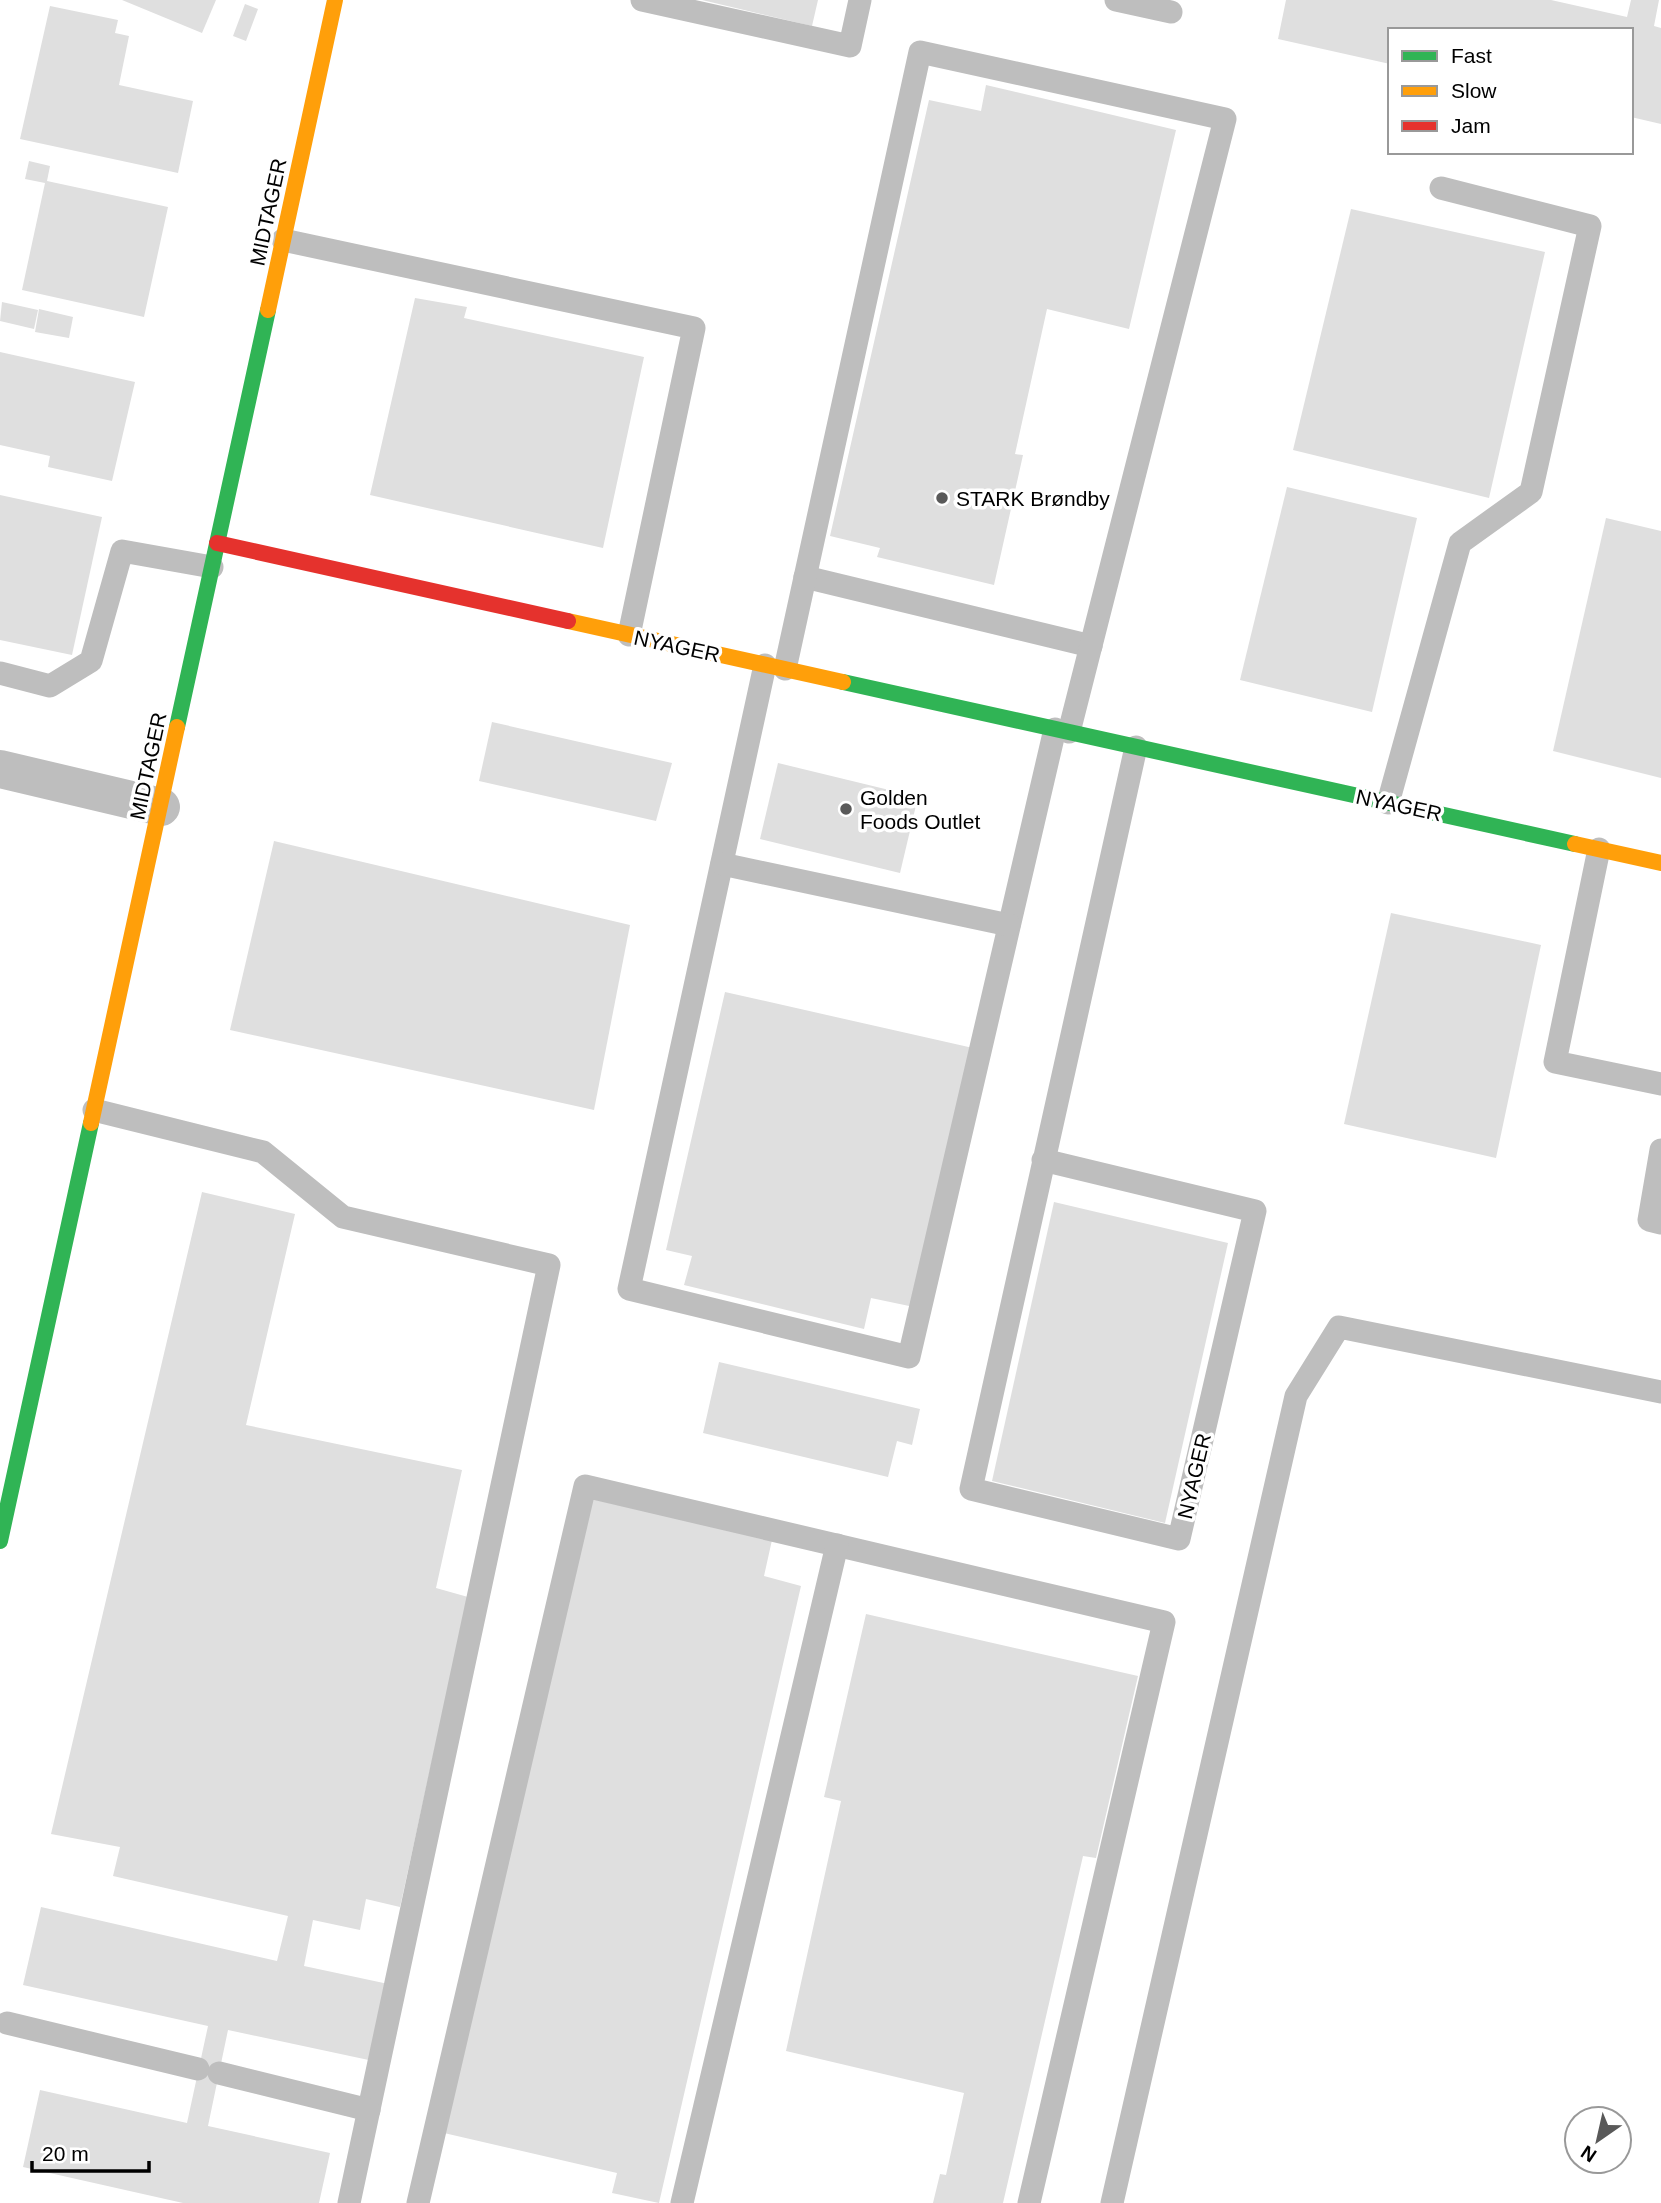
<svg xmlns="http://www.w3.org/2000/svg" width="1661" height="2203" font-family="Arial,sans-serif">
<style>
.building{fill:#dfdfdf}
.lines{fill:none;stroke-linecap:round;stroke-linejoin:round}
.lane{stroke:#bebebe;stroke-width:23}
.street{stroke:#bebebe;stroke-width:38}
.fast{stroke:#30b455;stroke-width:16}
.slow{stroke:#ff9f0a;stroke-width:16}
.jam{stroke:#e5322d;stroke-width:16}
.poi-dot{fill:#595959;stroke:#fff;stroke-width:2.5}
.labels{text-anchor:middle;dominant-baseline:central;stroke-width:7;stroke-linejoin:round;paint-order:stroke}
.street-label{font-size:21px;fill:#000;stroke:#fff}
.poi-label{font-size:21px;fill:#000;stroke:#fff;text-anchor:start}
</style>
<rect width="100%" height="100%" fill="#fff"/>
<!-- building -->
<g class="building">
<path d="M122 0H216L202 33Z"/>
<path d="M702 0H818L812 26Z"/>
<path d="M1286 0H1551L1627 17 1631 0H1659L1654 26 1661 28V124L1631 117V30H1390V64L1278 39Z"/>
<path d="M245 4 258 9 246 41 233 36Z"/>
<path d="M50 6 118 20 115 33 129 36 119 85 193 101 178 173 20 139Z"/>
<path d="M986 85 1176 130 1129 329 1047 309 1015 454 1023 455 994 585 877 557 880 548 830 536 929 100 981 111Z"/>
<path d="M29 161 50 166 47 181 168 207 144 317 22 290 45 183 25 179Z"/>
<path d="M1351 209 1545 252 1489 498 1293 450Z"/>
<path d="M415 298 467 307 464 318 644 357 603 548 370 495Z"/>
<path d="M2 302 38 310 34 329 0 321Z"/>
<path d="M39 309 73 317 69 338 35 332Z"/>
<path d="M0 352 135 382 112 481 48 467 50 456 0 445Z"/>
<path d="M1287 487 1417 518 1372 712 1240 680Z"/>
<path d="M0 495 102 517 72 655 0 640Z"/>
<path d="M1606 518 1661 531V778L1553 751Z"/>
<path d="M492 722 672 763 656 821 479 781Z"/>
<path d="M778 763 918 797 900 873 760 839Z"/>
<path d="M274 841 630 925 594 1110 230 1030Z"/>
<path d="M1391 913 1541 945 1496 1158 1344 1124Z"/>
<path d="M725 992 973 1048 914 1307 871 1298 864 1329 684 1285 692 1256 666 1250Z"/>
<path d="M202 1192 295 1214 246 1425 462 1470 436 1588 468 1597 400 1907 366 1899 360 1930 313 1920 304 1966 393 1985 378 2062 228 2030 208 2126 330 2153 319 2203H183L23 2167 40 2090 187 2123 208 2026 23 1985 41 1907 277 1961 288 1916 113 1876 120 1847 51 1834Z"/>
<path d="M1054 1202 1228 1243 1165 1523 992 1481Z"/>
<path d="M719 1362 920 1409 912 1445 897 1441 888 1477 703 1433Z"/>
<path d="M588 1498 772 1540 764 1576 801 1586 659 2203 612 2193 617 2173 444 2133Z"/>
<path d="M866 1614 1138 1676 1096 1858 1083 1856 1003 2203H933L940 2174 946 2175 964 2093 786 2051 841 1801 824 1797Z"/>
</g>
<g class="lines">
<!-- lane -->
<g class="lane">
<path d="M642 0 850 46 860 0"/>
<path d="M1116 0 1171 12"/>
<path d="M283 240 694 328 629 635"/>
<path d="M805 577 1091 646"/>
<path d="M765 665 629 1289 909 1357 1055 729"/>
<path d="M785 669 920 52 1225 119 1069 732"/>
<path d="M0 673 50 686 91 661 122 551 212 567"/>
<path d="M1388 803 1460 543 1531 492 1590 226 1441 188"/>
<path d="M1599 849 1555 1062 1661 1084"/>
<path d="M722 864 1009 925"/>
<path d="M94 1110 263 1152 343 1217 549 1265 349 2203"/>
<path d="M1661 1150 1649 1220 1661 1223"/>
<path d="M1043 1160 1255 1211 1179 1539 971 1489 1136 747"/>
<path d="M7 2023 198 2069"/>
<path d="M219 2073 369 2110"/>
<path d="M418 2203 585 1486 1164 1622 1029 2203"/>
<path d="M682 2203 837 1545"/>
<path d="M1112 2203 1296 1396 1339 1327 1661 1392"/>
</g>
<!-- street -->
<path class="street" d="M0 769 161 807"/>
<!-- fast -->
<g class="fast">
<path d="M843 682 1575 844"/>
<path d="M177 727 268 310"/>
<path d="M0 1541 91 1123"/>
</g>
<!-- slow -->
<g class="slow">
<path d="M268 310 335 0"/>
<path d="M568 621 843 682"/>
<path d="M1575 844 1661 863"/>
<path d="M91 1123 177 727"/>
</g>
<!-- jam -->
<path class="jam" d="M217 543 568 621"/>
</g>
<!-- markers -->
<g class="poi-dot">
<circle cx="942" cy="498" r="7"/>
<circle cx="846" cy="809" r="7"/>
</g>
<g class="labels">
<!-- street labels -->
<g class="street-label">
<text transform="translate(268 212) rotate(-78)">MIDTAGER</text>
<text transform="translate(677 646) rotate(12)">NYAGER</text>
<text transform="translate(148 766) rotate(-78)">MIDTAGER</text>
<text transform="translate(1399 805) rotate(12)">NYAGER</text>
<text transform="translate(1194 1476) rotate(-77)">NYAGER</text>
</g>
<!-- poi labels -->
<g class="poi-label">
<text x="956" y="498">STARK Brøndby</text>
<text x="860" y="797">Golden<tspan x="860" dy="24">Foods Outlet</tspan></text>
</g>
</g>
<!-- legend -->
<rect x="1388" y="28" width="245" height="126" fill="#ffffff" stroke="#999999" stroke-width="2"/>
<rect x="1402" y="51" width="35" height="10" fill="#30b455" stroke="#999999" stroke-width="2"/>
<text x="1451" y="63" font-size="21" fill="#000000">Fast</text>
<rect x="1402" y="86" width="35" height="10" fill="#ff9f0a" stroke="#999999" stroke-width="2"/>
<text x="1451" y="98" font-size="21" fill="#000000">Slow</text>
<rect x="1402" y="121" width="35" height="10" fill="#e5322d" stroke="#999999" stroke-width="2"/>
<text x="1451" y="133" font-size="21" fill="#000000">Jam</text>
<!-- north arrow -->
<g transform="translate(1598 2140) rotate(214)"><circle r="33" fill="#ffffff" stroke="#999999" stroke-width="2"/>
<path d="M0-5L12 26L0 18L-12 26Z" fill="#595959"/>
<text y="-10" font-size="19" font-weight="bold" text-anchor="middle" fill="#000000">N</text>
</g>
<!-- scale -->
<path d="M32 2161v10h117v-10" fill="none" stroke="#000000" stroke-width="3.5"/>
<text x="42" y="2161" font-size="21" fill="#000000" stroke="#ffffff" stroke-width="5" paint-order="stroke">20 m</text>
</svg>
